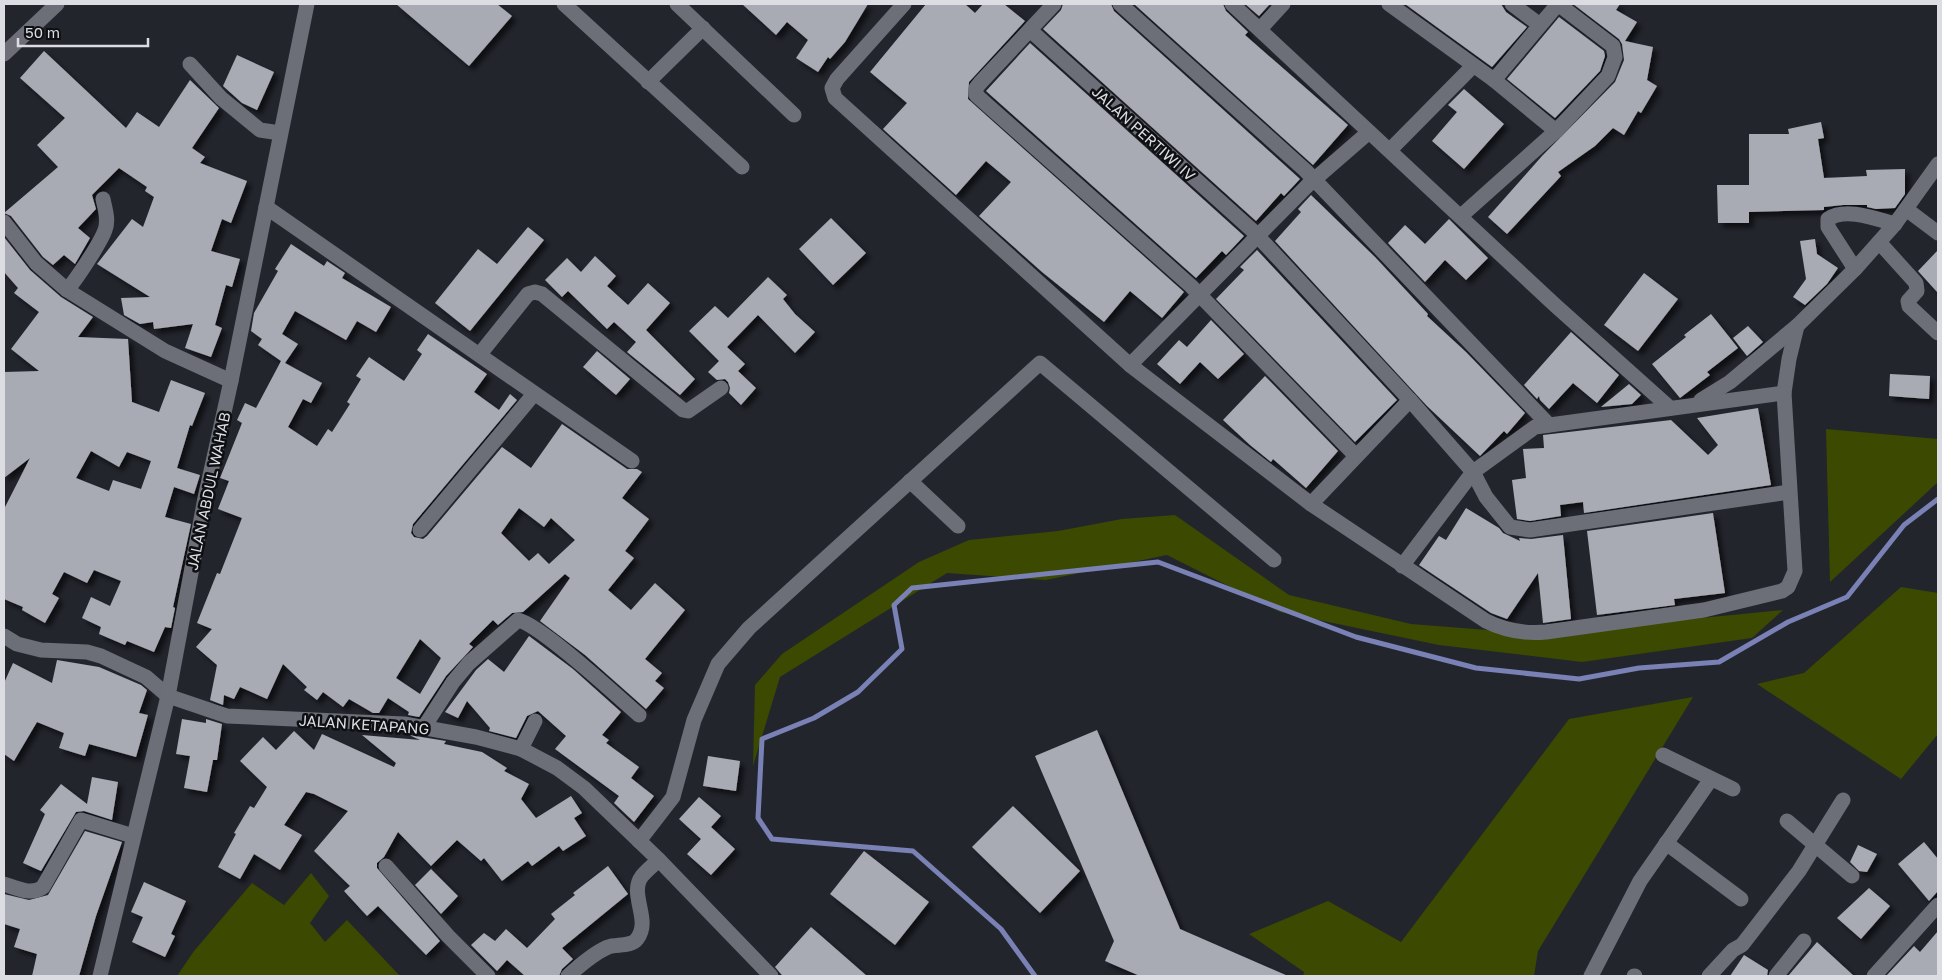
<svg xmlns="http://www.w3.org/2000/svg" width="1942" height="980" font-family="'Golos Text',sans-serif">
	<defs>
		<filter id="shadow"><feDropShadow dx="4.5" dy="4.5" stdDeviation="2.5" flood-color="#0009"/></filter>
	</defs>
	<rect width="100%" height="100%" fill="#23252d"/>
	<g fill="#3b4901">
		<path d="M1826,429L1938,439V482L1830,582Z"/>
		<path d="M1175,515L1289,595L1411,624L1538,634L1783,610L1752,638L1582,662L1439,645L1280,612L1167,555L1046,580L947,573L780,677L753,766L755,685L782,654L919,562L969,540L1058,531L1122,519Z"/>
		<path d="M1901,587L1938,593V734L1901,779L1757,684L1804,673Z"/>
		<path d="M1693,697L1538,951L1534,976H1303L1304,972L1249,934L1328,901L1401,942L1569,719Z"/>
		<path d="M311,873L329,896L310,923L325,942L347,920L400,976H177L194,951L252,883L284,905Z"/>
	</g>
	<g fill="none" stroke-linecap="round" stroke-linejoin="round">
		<path stroke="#7981b5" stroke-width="5" d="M1035,976L1001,929L913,851L772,839L758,818L762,739L814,718L858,692L902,649L894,605L912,588L1158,562L1356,637L1476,668L1579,679L1639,668L1719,662L1788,622L1847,597L1904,525L1938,499"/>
	</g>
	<g fill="#a8aab4" fill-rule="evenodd" filter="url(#shadow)">
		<path d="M396,4H497L512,16L469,66Z"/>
		<path d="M742,4H868L845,42L830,59L828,57L818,72L796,58L808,40L787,22L776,35Z"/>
		<path d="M926,4H965L975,13L983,4H1004L1025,21L969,82L968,99L1184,292L1162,318L1130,291L1104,322L1042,272L979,216L1011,182L986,161L956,195L883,129L907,103L870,72Z"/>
		<path d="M1063,4H1111L1114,11L1300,179L1284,196L1281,193L1256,221L1043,29L1061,10Z"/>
		<path d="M1134,4H1223L1226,11L1248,32L1245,35L1348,125L1313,165Z"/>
		<path d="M1245,4H1270L1259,16Z"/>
		<path d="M1405,4H1501L1506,12L1527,27L1492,67Z"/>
		<path d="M1573,4H1620L1616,10L1637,22L1625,41L1653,47L1647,80L1657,86L1641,113L1638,111L1624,135L1613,128L1595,146L1558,172L1561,176L1507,234L1488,217L1542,156L1615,82L1624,60L1622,44L1619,39Z"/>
		<path d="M1559,17L1604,51L1605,56L1600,71L1555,118L1507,79Z"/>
		<path d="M1030,43L1244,236L1226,255L1222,251L1196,278L986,91Z"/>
		<path d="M44,51L126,128L137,112L159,127L190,80L219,108L192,148L205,157L200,163L247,181L231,223L222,219L211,251L240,259L232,287L226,285L215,325L222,328L211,357L185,348L193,324L154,329L153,322L140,324L124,315L121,298L150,297L97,264L132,219L143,227L154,197L145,191L147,187L119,168L92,195L96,209L78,228L90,238L75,264L64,255L53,265L43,257L11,216L4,213L58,167L37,145L65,118L20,78Z"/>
		<path d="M237,55L274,72L257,110L242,103L223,86Z"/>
		<path d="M1464,89L1504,124L1464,169L1432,141L1457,112L1448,105Z"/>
		<path d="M1821,122L1824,138L1818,139L1824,178L1867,176L1866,170L1905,169V194L1895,208L1876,209L1867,207V205H1843L1824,207V210L1749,212V223H1718L1717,185H1749V134H1789L1788,129Z"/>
		<path d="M1311,195L1375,257L1428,314L1427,316L1466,352L1525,413L1507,434L1504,431L1480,456L1427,406L1275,241L1301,212L1298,209Z"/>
		<path d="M831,218L866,253L833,285L799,249Z"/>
		<path d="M1449,219L1488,258L1466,280L1445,260L1425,282L1388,243L1405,225L1425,244Z"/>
		<path d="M528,227L544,240L470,331L435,303L478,249L497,264Z"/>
		<path d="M4,237L30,270L61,297L93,317L78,337L128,339L132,402L159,412L171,380L205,393L192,426L190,425L177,468L200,475L194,494L174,487L165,517L191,524L173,607L175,608L171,628L165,627L154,652L127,641L125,645L99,634L101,627L82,618L91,597L110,606L121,581L94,570L87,583L64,572L52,594L59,598L45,623L22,610L23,607L4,599V509L30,458L4,478V372L39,371L11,349L39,312L14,293L18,288L4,272ZM91,451L119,467L127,452L151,461L141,489L113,480L109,491L76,478Z"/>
		<path d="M1815,239L1817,254L1838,268L1827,284L1805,305L1793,297L1806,279L1800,241Z"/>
		<path d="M291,244L324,266L327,261L345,273L342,278L391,307L376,332L357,321L346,340L295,311L282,334L298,344L285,363L322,383L311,403L303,399L288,427L317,446L328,429L332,432L350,404L347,402L361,379L356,376L369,357L404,381L422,354L417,350L428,334L487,374L474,392L499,410L510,394L517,400L413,524L411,533L414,537L423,539L427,536L502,447L531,468L562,424L627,469H637L642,472L622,498L649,519L625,551L634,558L608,590L631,610L655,583L685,610L645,659L662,673L655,681L664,688L646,709L585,655L540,621L570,578L565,574L523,612L512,613L498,625L493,620L469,644L473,647L446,676L419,717L408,715L409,712L388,698L379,713H373L349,699L343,707L323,692L317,700L304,690L307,687L283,664L267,699L240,687L234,699L224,695L223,705L210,700L217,665L196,647L212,629L197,623L217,573L220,574L242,518L218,509L229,481L220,478L242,423L237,420L245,403L256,408L281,361L258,345L262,339L251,331L254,313L278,271L275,269ZM519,508L544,527L551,518L575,540L549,564L538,553L529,561L501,533ZM420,639L441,658L420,694L396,678Z"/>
		<path d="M1257,250L1397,400L1355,442L1216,299L1244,270L1240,267Z"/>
		<path d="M1938,250V293L1918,271Z"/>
		<path d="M595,256L616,276L607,286L628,305L648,283L670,303L646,330L695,379L680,395L627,352L636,342L614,322L607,329L568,291L562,297L545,280L567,258L581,272Z"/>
		<path d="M1644,273L1678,299L1638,351L1604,325Z"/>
		<path d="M768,277L787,295L783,299L795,314L815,332L795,353L758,315L727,347L745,364L738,371L756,388L741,405L729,393L730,388L728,382L725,379L717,380L708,372L719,361L689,331L715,306L728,318Z"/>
		<path d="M1711,314L1738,348L1707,372L1710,375L1680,398L1652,364L1686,337L1684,335Z"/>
		<path d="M1211,320L1244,354L1218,379L1200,362L1180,384L1157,364L1179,340L1187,347Z"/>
		<path d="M1748,326L1763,342L1747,356L1733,338Z"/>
		<path d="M1571,332L1619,375L1597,403L1573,383L1549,409L1540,400L1539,396L1537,399L1524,385Z"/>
		<path d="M597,351L630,379L616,395L583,367Z"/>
		<path d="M1890,374L1930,376L1929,399L1889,396Z"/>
		<path d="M1265,376L1338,451L1306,488L1273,459L1271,462L1250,445L1223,420Z"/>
		<path d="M1629,384L1641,395L1632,404L1601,407Z"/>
		<path d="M1758,408L1771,485L1584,513L1583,502L1560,505L1561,516L1530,521L1517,519L1512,480L1526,478L1523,449L1544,448L1543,435L1671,420L1708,455L1718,445L1697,418Z"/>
		<path d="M1466,508L1499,528L1503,533L1520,541L1519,538L1531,539L1563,535L1571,619L1543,623L1538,573L1507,619L1491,613L1419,565L1439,536L1446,540Z"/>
		<path d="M1713,513L1725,593L1674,599L1675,605L1597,615L1587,531Z"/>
		<path d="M529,636L573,669L621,712L602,735L609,740L606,743L639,767L631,778L654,796L634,822L614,803L619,796L555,749L566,736L538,711L527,716L516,738L489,731L490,728L467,701L458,718L445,712L476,670L488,659L504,672Z"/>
		<path d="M57,660L99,667L141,685L147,690L139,713L148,715L136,757L89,744L85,756L59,748L64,733L37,722L14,761L4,754V683L13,663L52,683Z"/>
		<path d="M182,719L206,723V719L222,724L217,760H213L207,792L184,788L190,756L176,754Z"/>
		<path d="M1097,730L1180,929L1288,976H1140L1105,961L1114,941L1035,756Z"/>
		<path d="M294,731L314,750L322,734L394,767L396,763L362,735L420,740L409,735L446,741L444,744L482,752L507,768L504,771L529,784L521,799L536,818L571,796L582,813L574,818L586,836L563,851L559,846L532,866L528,861L502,881L484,858L481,861L457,840L431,866L398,832L384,857L377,863V868L440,941L426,955L378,906L367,916L344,891L350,886L314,851L348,811L314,794L306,792L284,825L302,835L280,870L254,854L240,879L218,867L236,834L234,833L250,806L254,808L267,787L240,761L263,737L276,750Z"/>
		<path d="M708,756L740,761L736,791L703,786Z"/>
		<path d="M92,777L118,782L112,820L84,811L76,812L41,871L23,863L45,814L40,810L61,784L87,804Z"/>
		<path d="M699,797L721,816L711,827L735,849L711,875L687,854L701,839L679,819Z"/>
		<path d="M1013,806L1080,871L1040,913L972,847Z"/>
		<path d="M85,831L122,842L96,916L79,976H32L37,954L14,947L20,929L4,924V894L29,900L48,895Z"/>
		<path d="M1924,842L1938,859V891L1929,901L1898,864Z"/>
		<path d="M1858,845L1877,854L1867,872L1859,871L1850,862Z"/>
		<path d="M864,851L929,902L895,945L830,894Z"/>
		<path d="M608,866L628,894L562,948L573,959L562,969L559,976H525L507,960L497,971L471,945L484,933L495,941L506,929L527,948L555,919L551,914L575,895L573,893Z"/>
		<path d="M431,869L458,896L441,914L415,885Z"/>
		<path d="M144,882L186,901L171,934L175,936L165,957L132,942L143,917L131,912Z"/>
		<path d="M1869,888L1890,906L1861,939L1837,918Z"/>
		<path d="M811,927L867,976H783L780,973L775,967Z"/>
		<path d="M1938,931V976H1886L1914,946L1920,952Z"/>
		<path d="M1817,942L1854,976H1788Z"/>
		<path d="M1744,955L1768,970L1767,976H1730Z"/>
	</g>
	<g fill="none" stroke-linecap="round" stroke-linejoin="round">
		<g stroke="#6c6e78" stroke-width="15">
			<path d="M564,4L742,167"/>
			<path d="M677,4L794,115"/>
			<path d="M904,4L837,79L832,88L835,98L1130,365L1311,504L1486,621C1506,631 1524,634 1546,632L1704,610L1782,591L1788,587L1795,571L1784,393L1789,359L1797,326L1855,269L1895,224L1938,164"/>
			<path d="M1054,4L980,83L976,88V95L1191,286L1356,456"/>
			<path d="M1120,4L1305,170L1549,425"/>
			<path d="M1232,4L1556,306L1670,408"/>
			<path d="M1389,4L1494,80L1556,131"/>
			<path d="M1512,4L1540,25"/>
			<path d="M1260,29L1283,4"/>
			<path d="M1031,31L1253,231L1410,400L1473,472L1486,497L1510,527L1530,530L1789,492"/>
			<path d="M4,54L57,4"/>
			<path d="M190,64L221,98L260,130L280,133"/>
			<path d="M1494,80L1558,4"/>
			<path d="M648,82L703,28"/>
			<path d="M1390,150L1473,66"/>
			<path d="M266,207L632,461"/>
			<path d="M1906,209L1938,233"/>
			<path d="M1461,216L1556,131L1608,76L1615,57L1613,46L1558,4"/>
			<path d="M4,222L36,263L67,290L165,351L231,381"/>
			<path d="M1879,242L1916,283L1917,291L1908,301L1909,306L1938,333"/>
			<path d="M1855,269L1828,227V219C1846,207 1876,219 1895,224"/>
			<path d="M67,290C76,280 101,242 105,230C109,220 105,209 103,199"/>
			<path d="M480,354L528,294L535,292L542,294L683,410L688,411L721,388"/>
			<path d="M1130,365L1308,185L1369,132"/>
			<path d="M1701,400L1730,382L1797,326"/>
			<path d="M910,481L958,526"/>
			<path d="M1311,504L1410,400"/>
			<path d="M420,530L534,394"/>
			<path d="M1402,566L1473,472L1535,427L1784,393"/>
			<path d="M424,727L453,682L469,663L518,620C541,625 617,696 639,715"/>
			<path d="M521,749L535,721"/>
			<path d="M1663,755L1733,789"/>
			<path d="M1787,821L1852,876"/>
			<path d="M639,841L673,797L694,720L718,664L749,628L1040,363L1274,560"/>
			<path d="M1666,843L1741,899"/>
			<path d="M386,866L448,936L488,976"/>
			<path d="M4,884C16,888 32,896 43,887L81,820L133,836"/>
			<path d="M568,976C579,966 594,953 608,947C617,944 631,947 637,939C652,920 628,894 642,876C647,870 653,865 659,860"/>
			<path d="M1591,976L1640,881L1711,779"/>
			<path d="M1634,976H1635"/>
			<path d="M1709,976L1733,950L1742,945L1799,871L1843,800"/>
			<path d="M1776,976L1804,941"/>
			<path d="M1874,976L1938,905"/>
		</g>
		<g stroke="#6c6e78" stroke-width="15">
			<path d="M4,636L17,644L41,650L87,652L101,656L146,677L168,696L227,716L404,724L476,737L521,749L557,768L584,788L659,860L771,976"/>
			<path d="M100,976L168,696L205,498L231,381L307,4"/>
		</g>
	</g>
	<g text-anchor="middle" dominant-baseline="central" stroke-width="5" stroke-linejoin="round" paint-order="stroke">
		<g font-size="15" fill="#dbdde2" stroke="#0e0f12">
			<text transform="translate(1144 133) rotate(42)">JALAN PERTIWI IV</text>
			<text transform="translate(208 491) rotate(-78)">JALAN ABDUL WAHAB</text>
			<text transform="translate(364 724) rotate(4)">JALAN KETAPANG</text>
		</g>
	</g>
	<rect width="1942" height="980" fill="none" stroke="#dbdde2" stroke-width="10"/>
	<path d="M18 38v8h130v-8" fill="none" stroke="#dbdde2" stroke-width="2.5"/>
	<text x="25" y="38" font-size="15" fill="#dbdde2" stroke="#0e0f12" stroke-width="4" paint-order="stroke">50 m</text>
</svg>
